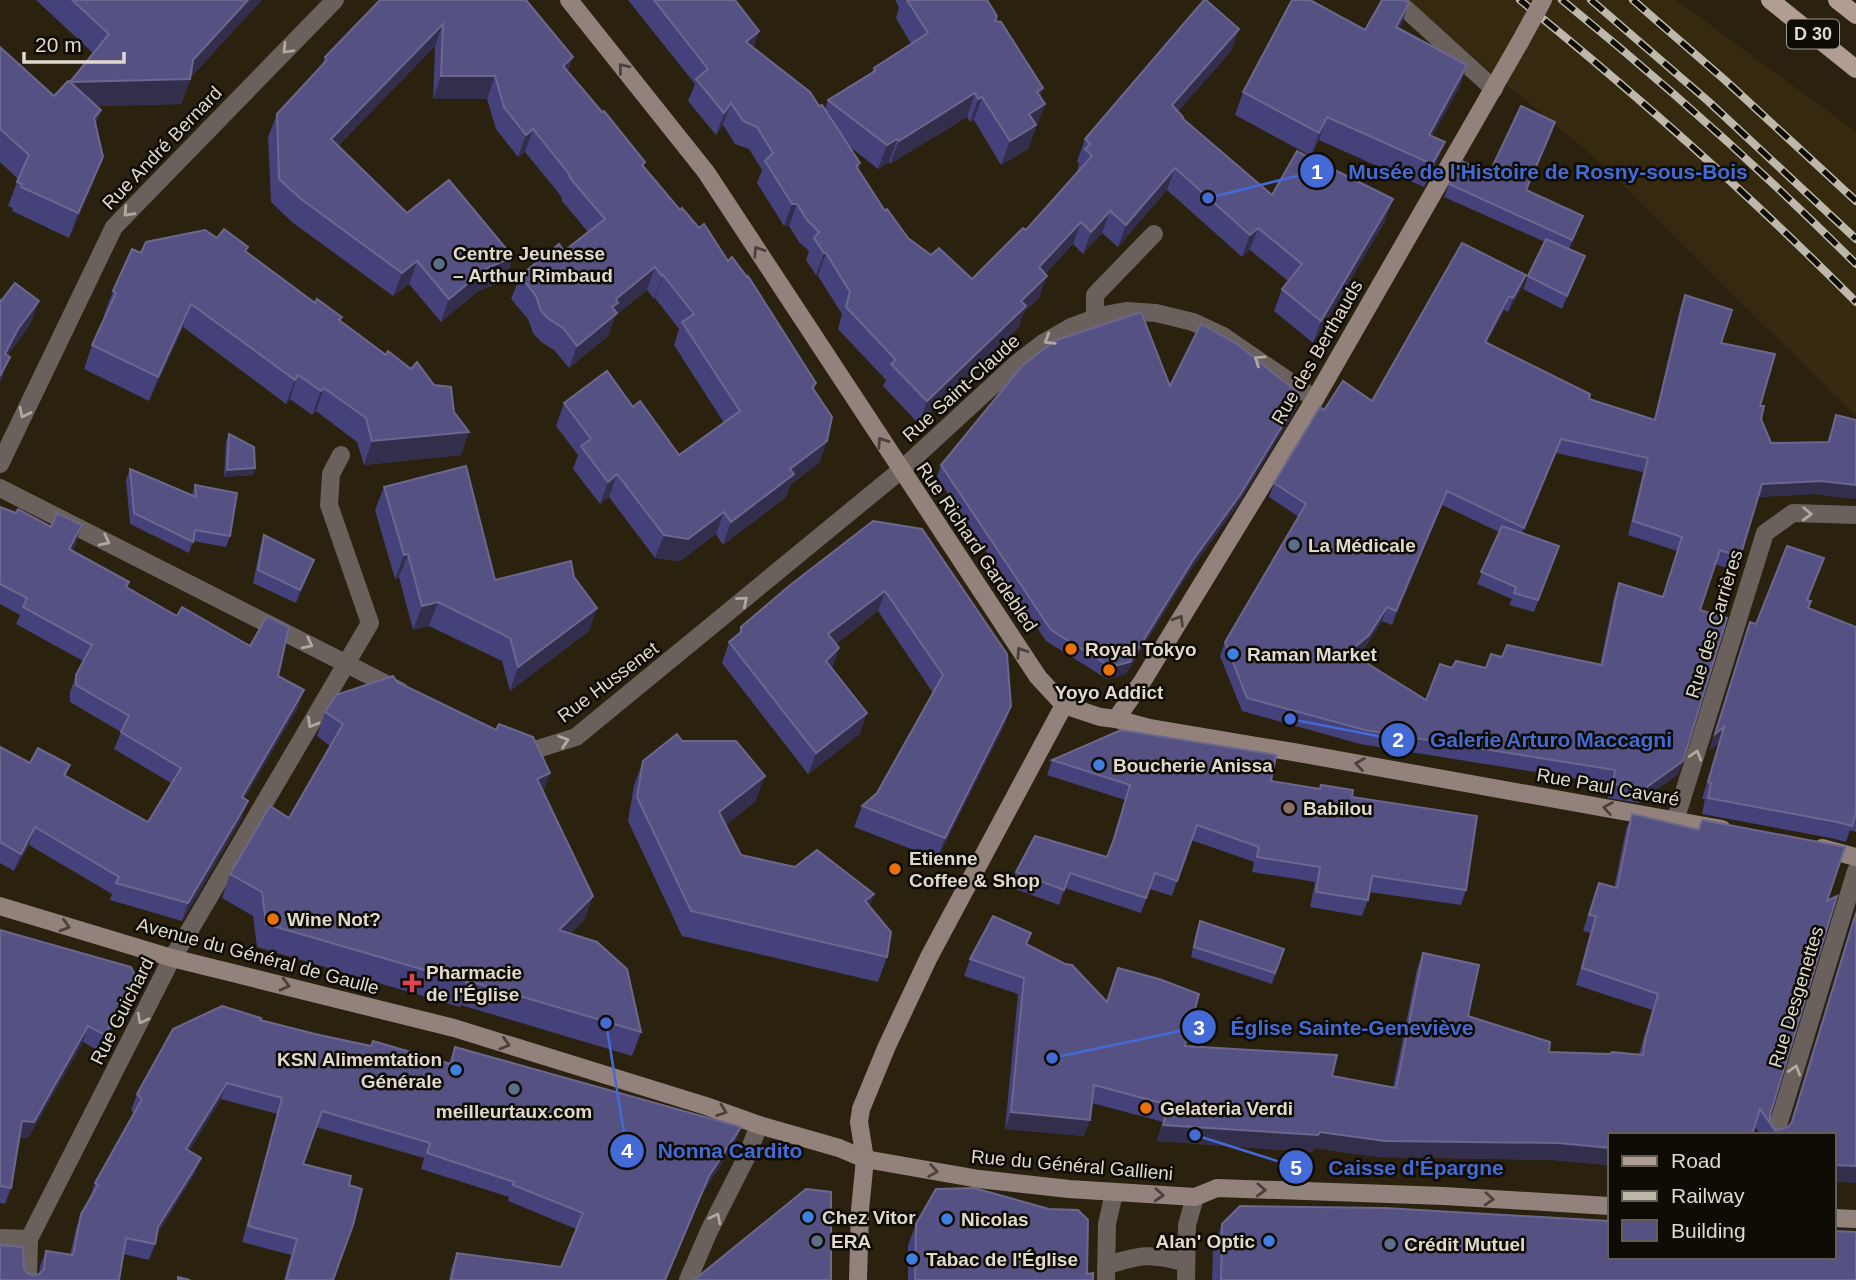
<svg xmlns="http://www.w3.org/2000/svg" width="1856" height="1280" font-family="Helvetica,sans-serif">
	<rect width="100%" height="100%" fill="#2a210f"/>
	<path fill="#352910" d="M1405,0H1676L1856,132V417L1601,163Z"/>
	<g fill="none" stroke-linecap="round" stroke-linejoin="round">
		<g stroke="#6a605c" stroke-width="18">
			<path d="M1095,319V295L1154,234"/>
			<path d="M341,455L331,474L329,505L370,623L346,664"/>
			<path d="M1106,1266C1140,1254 1152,1253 1186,1263"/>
			<path d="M1106,1280L1107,1224L1114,1193"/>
			<path d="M1186,1280L1187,1225L1195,1197"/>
		</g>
		<g stroke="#6a605c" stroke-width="18">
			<path d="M1396,0L1494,89"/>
			<path d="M0,464L114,227L335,0"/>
			<path d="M0,488L400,691"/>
			<path d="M517,746L531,751L576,737L901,470L1016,364L1043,343L1071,327L1104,315L1126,311L1156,313L1193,322L1223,336L1315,399"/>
			<path d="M1675,821L1765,533L1793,513L1856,515"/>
			<path d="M1775,1135L1856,871"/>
			<path d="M0,1238L29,1239"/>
			<path d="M28,1280L29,1239L172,958L188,933L346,664"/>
			<path d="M688,1280L709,1231L747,1156L759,1125"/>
		</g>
		<g stroke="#93827c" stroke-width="18">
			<path d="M569,0L706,172L1038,677L1064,705L1100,717L1116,719L1149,728L1293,752L1722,829"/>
			<path d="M1116,719L1142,682L1315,399L1520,42"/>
			<path d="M1822,848L1856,857"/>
			<path d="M0,906L172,958L454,1028L706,1106L759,1125L839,1148L865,1159L979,1179L1069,1189L1195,1197L1217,1188L1444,1196L1609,1206"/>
			<path d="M1833,1218L1856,1219"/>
			<path d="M858,1280L860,1210L865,1159L859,1122L861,1109L887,1046L929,957L1064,705"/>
		</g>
		<g stroke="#b29d94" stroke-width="18">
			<path d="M1770,0L1856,69"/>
			<path d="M1837,0L1856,15"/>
		</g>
		<g stroke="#beb7ab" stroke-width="8">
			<g id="rail">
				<path d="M1520,0C1637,95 1750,195 1856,302"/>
				<path d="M1562,0C1664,83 1763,171 1856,264"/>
				<path d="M1591,0L1708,101L1856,239"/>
				<path d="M1633,0L1726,81L1856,201"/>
			</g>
		</g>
		<use href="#rail" stroke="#0f0c05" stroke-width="5" stroke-dasharray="16" stroke-linecap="butt"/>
		<path stroke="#93827c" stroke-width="18" d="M1520,42L1543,0"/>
	</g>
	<g fill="#45417a" fill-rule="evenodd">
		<path d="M36,0H261L260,2L191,77L181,104L97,106L94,181L69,238L12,211L13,208L8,206L18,179L0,162V47L54,96L70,82L93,53Z"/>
		<path d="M380,0L568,72L602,112L645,162L644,166L680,210L699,228L728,261L816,383L814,390L827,441L819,463L790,485L786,497L723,545L716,534L680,561L655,558L609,497L600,504L573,469L578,455L556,426L564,403L633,407L679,455L724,423L674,345L679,329L655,298L654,299L647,290L616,315L608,336L569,368L554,350L541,342L533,333L528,319L511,299L520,276L564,251L588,232L562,201L561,196L525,152L518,157L496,129L487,99H433L435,46L338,146L407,213L513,257L505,280L477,292L441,322L409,284L393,296L292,222L271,202L268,137L277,114L322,65L325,57Z"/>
		<path d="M628,0H735L759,31L753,47L819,106L825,109L828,100L871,74L874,68L911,44L896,18L899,7L895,0H987L995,21L1043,88L1040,97L1045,104L1028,149L1001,165L974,120L970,122L967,117L890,164L889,162L878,169L849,146L860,163L858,169L885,211L908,238L931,255L972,279L1026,230L1078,172L1077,171L1079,164L1077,161L1085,139L1239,29L1231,51L1178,111L1182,119L1272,195L1385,221L1313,343L1274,311L1282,289L1288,281L1250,250L1242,257L1167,190L1118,247L1102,233L1083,254L1073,244L1045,274L1039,298L1024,312L1018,328L919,424L883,386L886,380L838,329L842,314L818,276L816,275L806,260L809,251L799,242L789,226H784L757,183L762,170L749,149L735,144L723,125L716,135L688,101L695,84Z"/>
		<path d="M1401,26L1399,29L1467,65L1459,88L1432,136L1436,165L1424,187L1319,140L1311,156L1235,115L1243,92L1365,30Z"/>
		<path d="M1551,135L1526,190L1578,229L1569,249L1580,269L1562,309L1523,289L1528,276L1545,242L1444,197L1449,184L1489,174Z"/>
		<path d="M217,238L246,252L315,303L342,317L340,322L461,455L364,465L357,442L316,411L312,415L290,399L286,404L183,327L149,401L84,369L92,345L105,316L104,315L113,291L141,253Z"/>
		<path d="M1462,243L1521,289L1508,312L1504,310L1486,343L1589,399L1654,419L1680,309L1685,295L1721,343L1760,406L1761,419L1771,443L1827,442L1836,415L1856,420V499L1816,494L1758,497L1735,571L1715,564L1700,610L1683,761L1678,774L1639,803L1608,798L1610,784L1360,744L1242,711L1220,656L1225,642L1299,517L1269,497L1274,483L1324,410L1372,401ZM1556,453L1643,472L1628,535L1677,551L1662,597L1619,583L1614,597L1600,665L1502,657L1486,668H1452L1426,700L1355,656L1364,649L1382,621L1392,625L1442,505L1499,532L1477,584L1512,599L1509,605L1534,612L1559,546L1522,533Z"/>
		<path d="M1170,386L1297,407L1236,507L1189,572L1126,674L1107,679L1046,641L937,477L941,465Z"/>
		<path d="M229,434L255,468L253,475L224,477L226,441Z"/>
		<path d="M130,469L192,495L195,485L230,536L226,547L193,541L189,553L130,524L126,480Z"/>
		<path d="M384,487L495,580L574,577L589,631L510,691L502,661L429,626L413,630L399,577L395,579L375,510Z"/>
		<path d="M0,507L76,543L72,551L127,588L278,676L298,707L244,799L242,818L182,921L110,900L112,894L29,845L14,871L0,863V747L30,763L70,765L66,776L148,822L171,783L114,749L121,732L70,702V692L76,675L83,661L16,624L20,615L0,604Z"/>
		<path d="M873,521L1011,706L1004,726L937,859L854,827L862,806L877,793L933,693L878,611L836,644L839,648L832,668L860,734L808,774L722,663L729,642L739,633L741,627Z"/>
		<path d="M264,535L309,573L296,603L253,583L260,548Z"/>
		<path d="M1808,600L1809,608L1856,627V832L1850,830L1846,842L1831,838L1702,814L1705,799H1702L1719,743L1709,751L1750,622L1756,624Z"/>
		<path d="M397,682L550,773L543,792L593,896L584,920L570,934L641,1032L632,1056L461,1005L460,1007L257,947L253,916L222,898L230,874L289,818L330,746L317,736L325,712Z"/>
		<path d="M682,741L756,801L726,825L741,855L887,957L878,982L682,936L628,821L634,785L643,761Z"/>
		<path d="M1052,760L1271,781L1320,789L1321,785L1352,797L1466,890L1461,905L1369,892L1368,900L1362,916L1310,907L1315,882L1252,872L1254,862L1191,840L1172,896L1150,889L1141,913L1065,888L1059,905L1010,887L1016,872L1107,857L1125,800L1047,775Z"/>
		<path d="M1632,814L1698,830L1702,820L1827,901L1770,1115V1122L1773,1127L1778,1130L1788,1127L1790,1124L1856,910V1183L1833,1135H1761L1755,1127L1609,1135V1165L1552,1160L1379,1157L1314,1148L1312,1152L1157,1141L1163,1122L1092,1103L1084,1136L1005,1129L1018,994L964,976L970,959L1027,944L1107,1001L1118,968L1185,1046L1393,1087L1417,969L1423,953L1468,1016L1549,1052L1639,1054L1652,1010L1576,985L1590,933L1583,931L1593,899L1599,883L1614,888L1626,830Z"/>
		<path d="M1200,921L1284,949L1272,984L1191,957L1196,932Z"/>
		<path d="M0,930L131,996L99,1051L83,1042L28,1138L19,1137L11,1188L5,1204L0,1203Z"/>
		<path d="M260,1020L315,1034L449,1063L455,1047L741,1127L735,1143L703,1192L666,1280H449L451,1269L457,1253L561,1267L576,1229L508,1201L509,1197L421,1169L424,1158L316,1127L303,1164L349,1185L333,1280H284L291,1255L242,1242L277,1114L221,1099L189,1151L195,1173L156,1236L155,1244L149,1260L123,1254L119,1280H0L24,1269L27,1273L33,1275L39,1274L40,1266L46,1251L70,1255L76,1229L81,1214L90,1199H89L95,1183L134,1113L131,1110L137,1094Z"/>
		<path d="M916,1224L1087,1274L1093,1280H908V1245Z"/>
		<path d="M1222,1224L1609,1257L1856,1280H1212L1213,1248Z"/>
	</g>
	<g fill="#332e4c">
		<path d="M248,0H261L260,2L189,79H190L181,104L61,107L70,82L193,60Z"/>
		<path d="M1409,3L1401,26L1388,50L1396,27Z"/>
		<path d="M443,24L435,46L323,162L331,139Z"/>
		<path d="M1239,29L1231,51L1164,128L1172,105Z"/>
		<path d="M759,31L751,53L746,42Z"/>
		<path d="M573,57L565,80L563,66Z"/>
		<path d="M1467,65L1459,88L1420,158L1429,135Z"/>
		<path d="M441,76H495L487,99H433Z"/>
		<path d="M1043,88L1035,110L1045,104L1028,149L1001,165L1010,141L1037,92Z"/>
		<path d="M975,93L967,117L890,164L899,141Z"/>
		<path d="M982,97L974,120L970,122L978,99Z"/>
		<path d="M731,103L723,125L716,135L724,113Z"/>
		<path d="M101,110L93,134L94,118Z"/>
		<path d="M1327,117L1319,140L1311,156L1319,133Z"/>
		<path d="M1555,122L1551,135L1521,203L1526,190Z"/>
		<path d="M533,129L525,152L518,157L526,135Z"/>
		<path d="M897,139L889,162L878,169L887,145Z"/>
		<path d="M1445,142L1436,165L1424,187L1432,164Z"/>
		<path d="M103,157L94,181L69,238L78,213Z"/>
		<path d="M1175,168L1167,190L1118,247L1126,225Z"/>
		<path d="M1393,199L1385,221L1313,343L1321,321Z"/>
		<path d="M792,204H797L789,226H784Z"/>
		<path d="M1110,211L1102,233L1083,254L1091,232Z"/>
		<path d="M1081,222L1073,244L1031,289L1039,267Z"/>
		<path d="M1258,228L1250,250L1242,257L1250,235Z"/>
		<path d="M824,253H826L818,276L816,275Z"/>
		<path d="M1585,256L1580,269L1562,309L1567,296Z"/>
		<path d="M513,257L505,280L477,292L441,322L449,299L485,269Z"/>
		<path d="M417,261L409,284L393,296L402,273Z"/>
		<path d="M655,267L647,290L616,315L608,336L569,368L577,346L616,299Z"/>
		<path d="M663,275L655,298L654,299L662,276Z"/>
		<path d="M1526,275L1521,289L1508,312L1513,298Z"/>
		<path d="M1047,276L1039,298L1024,312L1018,328L919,424L927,401L1021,301Z"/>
		<path d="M1509,296L1504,310L1480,356L1485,342Z"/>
		<path d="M39,301L30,325L9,354L0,371L5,354L18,329Z"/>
		<path d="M191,304L183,327L149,401L158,377Z"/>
		<path d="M10,357L1,381L0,384V376Z"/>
		<path d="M298,375L290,399L286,404L295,380Z"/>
		<path d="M324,388L316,411L312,415L321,391Z"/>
		<path d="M1301,395L1297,407L1236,507L1189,572L1126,674L1107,679L1111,667L1193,560Z"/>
		<path d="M469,432L461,455L364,465L372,441Z"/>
		<path d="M1561,439L1556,453L1519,541L1524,528Z"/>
		<path d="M827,441L819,463L790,485L786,497L723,545L731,522L790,469Z"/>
		<path d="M255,468L253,475L224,477L227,470Z"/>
		<path d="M617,474L609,497L600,504L608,482Z"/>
		<path d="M1821,481L1856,485V499L1816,494L1757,497L1762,484Z"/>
		<path d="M1447,491L1442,505L1392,625L1396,611Z"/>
		<path d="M724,512L716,534L680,561L655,558L664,535Z"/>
		<path d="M82,525L76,543L63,566L69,549Z"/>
		<path d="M408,554L399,577L395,579L404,555Z"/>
		<path d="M314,560L309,573L296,603L300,590Z"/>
		<path d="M885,591L878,611L821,655L828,634Z"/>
		<path d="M438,602L429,626L413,630L422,606Z"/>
		<path d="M1387,607L1382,621L1364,649L1344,666L1349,652Z"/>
		<path d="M597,608L589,631L510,691L518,667Z"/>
		<path d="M839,648L832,669L826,661Z"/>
		<path d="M304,690L298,707L235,814L242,797Z"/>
		<path d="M1011,706L1004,726L937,859L945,838Z"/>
		<path d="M867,713L860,734L808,774L816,753Z"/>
		<path d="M1724,727L1719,743L1709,751L1715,734Z"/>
		<path d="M1683,761L1678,774L1639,803L1644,789Z"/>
		<path d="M550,773L541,797L537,779Z"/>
		<path d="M765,776L756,801L711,837L719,812Z"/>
		<path d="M248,801L242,818L182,921L188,903Z"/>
		<path d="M35,827L29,845L14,871L21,854Z"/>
		<path d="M874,894L866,918L865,901Z"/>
		<path d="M593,896L584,920L550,954L559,930Z"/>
		<path d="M137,980L131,996L99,1051L105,1035Z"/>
		<path d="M88,1026L83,1042L28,1138L16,1137L22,1121Z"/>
		<path d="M227,1083L221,1099L180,1165L186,1149Z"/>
		<path d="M1011,1112L1090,1120L1084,1136L1005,1129Z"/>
		<path d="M1163,1125L1558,1143L1609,1148V1165L1552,1160L1379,1157L1314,1148L1312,1152L1157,1141Z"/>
		<path d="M741,1127L735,1143L703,1192L665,1280L709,1176Z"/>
		<path d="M201,1158L195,1173L152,1242L158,1227Z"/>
		<path d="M1833,1165L1856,1166V1183L1833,1182Z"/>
	</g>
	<g fill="#555283" stroke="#6b678f" stroke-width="2" fill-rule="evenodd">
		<path d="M72,0H248L193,60L190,79L70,82L101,110L94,118L103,157L78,213L21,187L22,184L17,182L29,155L0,129V47L54,96L68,81L70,82L109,34Z"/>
		<path d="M380,0H526L573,57L563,66L602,112L604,111L645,162L642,165L680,210L682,208L699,228L704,224L728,261L732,257L747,277L748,276L816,383L812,387L832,417L827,441L790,469L794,474L731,522L724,512L688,539L664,535L617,474L608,482L581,446L591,439L564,403L607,371L633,407L640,401L679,455L740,411L682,322L694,314L663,275L662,276L655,267L616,299L618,303L612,307L617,313L577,346L563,328L549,319L541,311L536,296L520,276L559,244L564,251L605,219L570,178L569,174L533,129L526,135L504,107L495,76H441L443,24L331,139L407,213L449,180L513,257L485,269L449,299L417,261L402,273L301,199L279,179L277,114L327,60L325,57Z"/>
		<path d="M654,0H735L759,31L746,42L810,92L819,106L822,105L860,163L856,166L885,211L887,209L908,238L931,255L939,248L972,279L1023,228L1026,230L1092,156L1085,149L1090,144L1085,139L1204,0H1206L1239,29L1172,105L1183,117L1182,118L1272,195L1297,151L1393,199L1321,321L1282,289L1302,264L1258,228L1250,235L1175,168L1126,225L1110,211L1091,232L1081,222L1039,267L1047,276L1021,301L1026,306L927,401L891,364L896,360L846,307L850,292L826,253H824L814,238L819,232L807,220L797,204H792L765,161L773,153L757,127L743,121L731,103L724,113L696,79L708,69Z"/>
		<path d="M907,0H987L997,16L995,21L1001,22L1043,88L1037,92L1045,104L1029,114L1036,125L1010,141L982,97L978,99L975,93L899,141L897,139L887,145L828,100L875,71L874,68L928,33Z"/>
		<path d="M1292,0H1310L1365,30L1382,0H1404L1409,3L1396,27L1467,65L1429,135L1445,142L1432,164L1327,117L1319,133L1243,92Z"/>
		<path d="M1521,106L1555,122L1526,190L1583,216L1572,240L1449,184L1462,161L1489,174Z"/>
		<path d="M224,229L248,247L245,251L315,303L317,299L342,317L339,320L386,355L388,351L411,369L417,362L434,385L451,387L454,412L469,432L372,441L366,418L324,388L321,391L298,375L295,380L191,304L158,377L92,345L116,293L113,291L132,249L141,253L146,242L205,230L217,238Z"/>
		<path d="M1546,239L1585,256L1567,296L1528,276Z"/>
		<path d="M1462,243L1526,275L1513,298L1509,296L1485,342L1590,394L1589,399L1655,420L1685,295L1732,310L1721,343L1775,354L1760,406H1764L1761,419L1771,443L1829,442L1836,415L1856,420V485L1821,481L1762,484L1740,557L1720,550L1700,610L1727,618L1683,761L1644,789L1613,784L1615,770L1365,730L1247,698L1225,642L1306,504L1274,483L1320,407L1324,410L1343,381L1372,401ZM1561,439L1648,458L1633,521L1682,537L1663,597L1619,583L1602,665L1507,645L1502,657L1491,654L1486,668L1456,661L1452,668L1440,664L1426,700L1349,652L1369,635L1387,607L1396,611L1447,491L1524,528Z"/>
		<path d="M15,283L39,301L18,329L5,354L10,357L0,376V300L1,301Z"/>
		<path d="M1141,312L1170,386L1201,324L1237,344L1301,395L1240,495L1193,560L1130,662L1111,667L1051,630L941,465L1022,366L1054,341Z"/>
		<path d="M229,434L254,447L255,468L227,470Z"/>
		<path d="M466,466L495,580L571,561L574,577L597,608L518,667L510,638L438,602L422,606L408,554L404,555L384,487Z"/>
		<path d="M130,469L196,497L195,485L237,493L230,536L195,530L193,542L134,513Z"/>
		<path d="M0,507L16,513L18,509L51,527L57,513L82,525L69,549L129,582L126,587L177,616L182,607L250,646L267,616L289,627L278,676L304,690L242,797L248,801L188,903L116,883L119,877L35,827L21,854L0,842V747L30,763L38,748L70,765L64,775L148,822L181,768L121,732L129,716L76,685V675L92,645L23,607L27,598L0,584Z"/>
		<path d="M873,521L922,529L1007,654L1011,706L945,838L862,806L877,793L943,675L885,591L828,634L839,648L826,661L867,713L816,753L729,642L741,632V627L789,586Z"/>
		<path d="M1502,526L1559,546L1538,600L1514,593L1516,587L1481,572Z"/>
		<path d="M264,535L314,560L300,590L258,570Z"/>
		<path d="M1787,546L1824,558L1807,600L1811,601L1808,608L1856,627V813L1852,826L1837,822L1708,798L1711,783L1708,782L1724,727L1715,734L1750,622L1756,624Z"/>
		<path d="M393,676L397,682L496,730L499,724L533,737L550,773L537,779L593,896L559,930L597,942L627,969L641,1032L469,981V983L266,924L262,892L230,874L270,806L289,818L343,724L325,712L336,695Z"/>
		<path d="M1121,730L1276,755L1271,781L1320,789L1321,785L1353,790L1352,797L1477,816L1466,890L1372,876L1368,900L1316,892L1320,867L1257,857L1259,847L1197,825L1177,881L1155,873L1146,898L1070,873L1064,890L1016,872L1035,836L1107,857L1114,839L1130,785L1052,760Z"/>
		<path d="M677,734L682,741H736L765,776L719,812L741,855L795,867L817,850L874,894L865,901L891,932L887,957L691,911L637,797L643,761Z"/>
		<path d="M1632,814L1699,830L1702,820L1845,847L1827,901L1837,896L1770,1115V1122L1773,1127L1778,1130L1788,1127L1792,1122L1856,913V1166L1833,1165V1135H1778L1760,1109L1752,1135H1609V1148L1558,1143L1385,1141L1320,1132L1318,1135L1163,1125L1169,1105L1094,1085L1090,1120L1011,1112L1024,978L970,959L993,916L1031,933L1026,944L1065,964L1072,965L1107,1002L1118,968L1159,979L1199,994L1185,1046L1337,1055L1332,1076L1396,1088L1423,953L1479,965L1468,1016L1550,1042L1549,1052L1610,1054L1612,1052L1643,1055L1645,1040L1658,994L1582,968L1596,916L1589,915L1599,883L1617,888Z"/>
		<path d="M1200,921L1284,949L1275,973L1194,947Z"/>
		<path d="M0,930L131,967L137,980L105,1035L88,1026L34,1122L22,1121L11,1188L0,1186Z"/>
		<path d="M222,1006L261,1018L260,1020L315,1034L371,1046L373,1041L451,1064L455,1047L741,1127L709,1176L665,1280H451L457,1253L561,1267L583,1213L513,1185L514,1182L427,1153L430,1143L322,1111L303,1164L351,1176L349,1185L362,1189L353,1225L333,1280H286L297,1239L248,1226L282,1098L227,1083L186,1149L201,1158L158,1227L155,1244L126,1238L119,1280H0V1245L23,1247L24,1269L27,1273L33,1275L39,1274L44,1269L46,1251L73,1255L81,1214L98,1185L95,1183L142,1099L137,1094L173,1029Z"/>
		<path d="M974,1188L1049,1209L1078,1210L1088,1220L1087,1274L1093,1273V1280H915L916,1224L936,1189Z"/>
		<path d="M806,1189L831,1192V1280H694Z"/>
		<path d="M1240,1206L1385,1208L1609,1221V1257H1833V1231L1856,1232V1280H1221L1222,1224Z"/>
		<path d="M178,1277L190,1280H178Z"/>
	</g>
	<defs><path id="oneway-chevron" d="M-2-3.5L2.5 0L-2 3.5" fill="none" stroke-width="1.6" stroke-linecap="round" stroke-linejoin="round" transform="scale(1.75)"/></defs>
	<g stroke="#b0a9a0">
		<use href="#oneway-chevron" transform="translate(287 49) rotate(134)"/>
		<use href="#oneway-chevron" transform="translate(128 212) rotate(133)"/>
		<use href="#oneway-chevron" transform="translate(1049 340) rotate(148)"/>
		<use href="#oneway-chevron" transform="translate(1259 360) rotate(-146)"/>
		<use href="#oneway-chevron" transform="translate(24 413) rotate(116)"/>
		<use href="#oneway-chevron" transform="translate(1807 514) rotate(2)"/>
		<use href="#oneway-chevron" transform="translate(105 541) rotate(27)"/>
		<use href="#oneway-chevron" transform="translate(743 601) rotate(-40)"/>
		<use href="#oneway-chevron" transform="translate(308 644) rotate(27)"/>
		<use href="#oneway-chevron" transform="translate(312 723) rotate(120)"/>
		<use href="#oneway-chevron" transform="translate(564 741) rotate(-18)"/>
		<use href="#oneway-chevron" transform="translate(1696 755) rotate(-73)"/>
		<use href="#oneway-chevron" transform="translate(142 1019) rotate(117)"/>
		<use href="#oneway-chevron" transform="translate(1795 1070) rotate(-73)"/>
		<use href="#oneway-chevron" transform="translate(716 1218) rotate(-63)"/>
	</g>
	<g stroke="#4a413b">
		<use href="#oneway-chevron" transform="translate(623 68) rotate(-129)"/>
		<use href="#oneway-chevron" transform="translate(758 251) rotate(-123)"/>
		<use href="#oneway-chevron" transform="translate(882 442) rotate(-123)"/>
		<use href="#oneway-chevron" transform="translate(1179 620) rotate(-59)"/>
		<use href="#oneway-chevron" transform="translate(1021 652) rotate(-124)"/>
		<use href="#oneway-chevron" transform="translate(1360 764) rotate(-170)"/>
		<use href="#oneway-chevron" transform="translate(1608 808) rotate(-170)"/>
		<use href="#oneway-chevron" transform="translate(65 926) rotate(17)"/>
		<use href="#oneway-chevron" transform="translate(285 985) rotate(14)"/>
		<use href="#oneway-chevron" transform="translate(505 1044) rotate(17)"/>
		<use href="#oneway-chevron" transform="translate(722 1111) rotate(20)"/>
		<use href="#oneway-chevron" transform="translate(933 1171) rotate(10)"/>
		<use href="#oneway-chevron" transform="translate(1261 1190) rotate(2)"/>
		<use href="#oneway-chevron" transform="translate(1159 1195) rotate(3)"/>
		<use href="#oneway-chevron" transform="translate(1489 1199) rotate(3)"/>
	</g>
	<g fill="#5c6f8a" stroke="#0f0c05" stroke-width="2.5">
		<circle cx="439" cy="264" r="7"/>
		<circle cx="1294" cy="545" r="7"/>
		<circle cx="514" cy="1089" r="7"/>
		<circle cx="817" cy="1241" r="7"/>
		<circle cx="1390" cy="1244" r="7"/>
	</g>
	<g fill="#e8710a" stroke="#0f0c05" stroke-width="2.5">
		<circle cx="1071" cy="649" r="7"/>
		<circle cx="1109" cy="670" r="7"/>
		<circle cx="895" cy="869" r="7"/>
		<circle cx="273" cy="919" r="7"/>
		<circle cx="1146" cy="1108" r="7"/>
	</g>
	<g fill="#3f7fe0" stroke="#0f0c05" stroke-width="2.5">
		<circle cx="1233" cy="654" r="7"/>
		<circle cx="1099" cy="765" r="7"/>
		<circle cx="456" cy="1070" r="7"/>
		<circle cx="808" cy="1217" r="7"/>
		<circle cx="947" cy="1219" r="7"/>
		<circle cx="1269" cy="1241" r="7"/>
		<circle cx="912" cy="1259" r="7"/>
	</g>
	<circle fill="#8d6e63" stroke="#0f0c05" stroke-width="2.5" cx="1289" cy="808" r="7"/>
	<path fill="#e0444e" stroke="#0f0c05" stroke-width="2.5" d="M408.5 972.5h7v7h7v7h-7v7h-7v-7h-7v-7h7z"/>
	<g text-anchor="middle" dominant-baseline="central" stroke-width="5" stroke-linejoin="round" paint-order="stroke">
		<rect fill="#0f0c05" stroke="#a19c92" stroke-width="2" x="1787" y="19.5" width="52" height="29" rx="5"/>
		<g font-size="18" font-weight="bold" fill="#dfd9ce">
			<text x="1813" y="34">D 30</text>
		</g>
		<g font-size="19" fill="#dfd9ce" stroke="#0f0c05">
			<text transform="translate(162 148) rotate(-46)">Rue André Bernard</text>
			<text transform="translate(1317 352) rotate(-60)">Rue des Berthauds</text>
			<text transform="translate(961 388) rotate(-42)">Rue Saint-Claude</text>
			<text transform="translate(977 547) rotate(56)">Rue Richard Gardebled</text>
			<text transform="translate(1714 624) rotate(-73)">Rue des Carrières</text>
			<text transform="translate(608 682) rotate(-37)">Rue Hussenet</text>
			<text transform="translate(1608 787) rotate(10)">Rue Paul Cavaré</text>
			<text transform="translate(258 956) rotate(15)">Avenue du Général de Gaulle</text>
			<text transform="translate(1796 997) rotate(-73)">Rue Desgenettes</text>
			<text transform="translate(122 1011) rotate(-63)">Rue Guichard</text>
			<text transform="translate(1072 1165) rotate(5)">Rue du Général Gallieni</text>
		</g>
		<g font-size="19" font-weight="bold" fill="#dfd9ce" stroke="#0f0c05" text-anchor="start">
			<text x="453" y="253">Centre Jeunesse<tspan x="453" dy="22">– Arthur Rimbaud</tspan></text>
			<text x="1308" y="545">La Médicale</text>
			<text x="1085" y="649">Royal Tokyo</text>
			<text x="1247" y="654">Raman Market</text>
			<text x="1109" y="692" text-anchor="middle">Yoyo Addict</text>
			<text x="1113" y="765">Boucherie Anissa</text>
			<text x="1303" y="808">Babilou</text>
			<text x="909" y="858">Etienne<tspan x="909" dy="22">Coffee &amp; Shop</tspan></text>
			<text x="287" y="919">Wine Not?</text>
			<text x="426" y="972">Pharmacie<tspan x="426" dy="22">de l'Église</tspan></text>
			<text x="442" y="1059" text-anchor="end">KSN Alimemtation<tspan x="442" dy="22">Générale</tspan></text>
			<text x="1160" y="1108">Gelateria Verdi</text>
			<text x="514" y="1111" text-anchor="middle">meilleurtaux.com</text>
			<text x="822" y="1217">Chez Vitor</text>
			<text x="961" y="1219">Nicolas</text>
			<text x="831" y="1241">ERA</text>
			<text x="1255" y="1241" text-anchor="end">Alan' Optic</text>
			<text x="1404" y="1244">Crédit Mutuel</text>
			<text x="926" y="1259">Tabac de l'Église</text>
		</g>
	</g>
	<path fill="none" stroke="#446ad6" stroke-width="2.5" d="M1208 198L1317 171M1290 719L1398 740M1052 1058L1199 1027M606 1023L627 1151M1195 1135L1296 1167"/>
	<g fill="#446ad6" stroke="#0f0c05" stroke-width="2.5">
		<circle cx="1208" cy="198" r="7"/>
		<circle cx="1290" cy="719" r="7"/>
		<circle cx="1052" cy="1058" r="7"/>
		<circle cx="606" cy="1023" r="7"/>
		<circle cx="1195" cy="1135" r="7"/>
		<circle cx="1317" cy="171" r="18"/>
		<circle cx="1398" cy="740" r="18"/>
		<circle cx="1199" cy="1027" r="18"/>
		<circle cx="627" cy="1151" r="18"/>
		<circle cx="1296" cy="1167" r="18"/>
	</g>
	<g font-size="21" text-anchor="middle" font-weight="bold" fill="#fff">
		<text x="1317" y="179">1</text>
		<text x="1398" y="747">2</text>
		<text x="1199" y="1035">3</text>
		<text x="627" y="1158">4</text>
		<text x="1296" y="1175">5</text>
	</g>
	<g font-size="21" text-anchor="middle" font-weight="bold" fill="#446ad6" stroke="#0f0c05" stroke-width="5" stroke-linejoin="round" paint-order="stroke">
		<text x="1548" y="179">Musée de l'Histoire de Rosny-sous-Bois</text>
		<text x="1551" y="747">Galerie Arturo Maccagni</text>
		<text x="1352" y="1035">Église Sainte-Geneviève</text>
		<text x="730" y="1158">Nonna Cardito</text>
		<text x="1416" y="1175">Caisse d'Épargne</text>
	</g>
	<rect x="1608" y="1133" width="228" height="126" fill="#0f0c05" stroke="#625e55" stroke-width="2"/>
	<rect x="1622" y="1156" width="35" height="10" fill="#b29d94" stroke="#625e55" stroke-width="2"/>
	<text x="1671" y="1168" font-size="21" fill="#dfd9ce">Road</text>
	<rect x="1622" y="1191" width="35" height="10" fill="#beb7ab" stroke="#625e55" stroke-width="2"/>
	<text x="1671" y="1203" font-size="21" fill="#dfd9ce">Railway</text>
	<rect x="1622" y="1220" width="35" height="21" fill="#555283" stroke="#625e55" stroke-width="2"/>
	<text x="1671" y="1238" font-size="21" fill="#dfd9ce">Building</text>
	<path d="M24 52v10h100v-10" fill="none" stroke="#dfd9ce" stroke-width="3.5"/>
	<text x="35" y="52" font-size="21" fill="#dfd9ce" stroke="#0f0c05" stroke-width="5" paint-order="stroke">20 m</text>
</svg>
